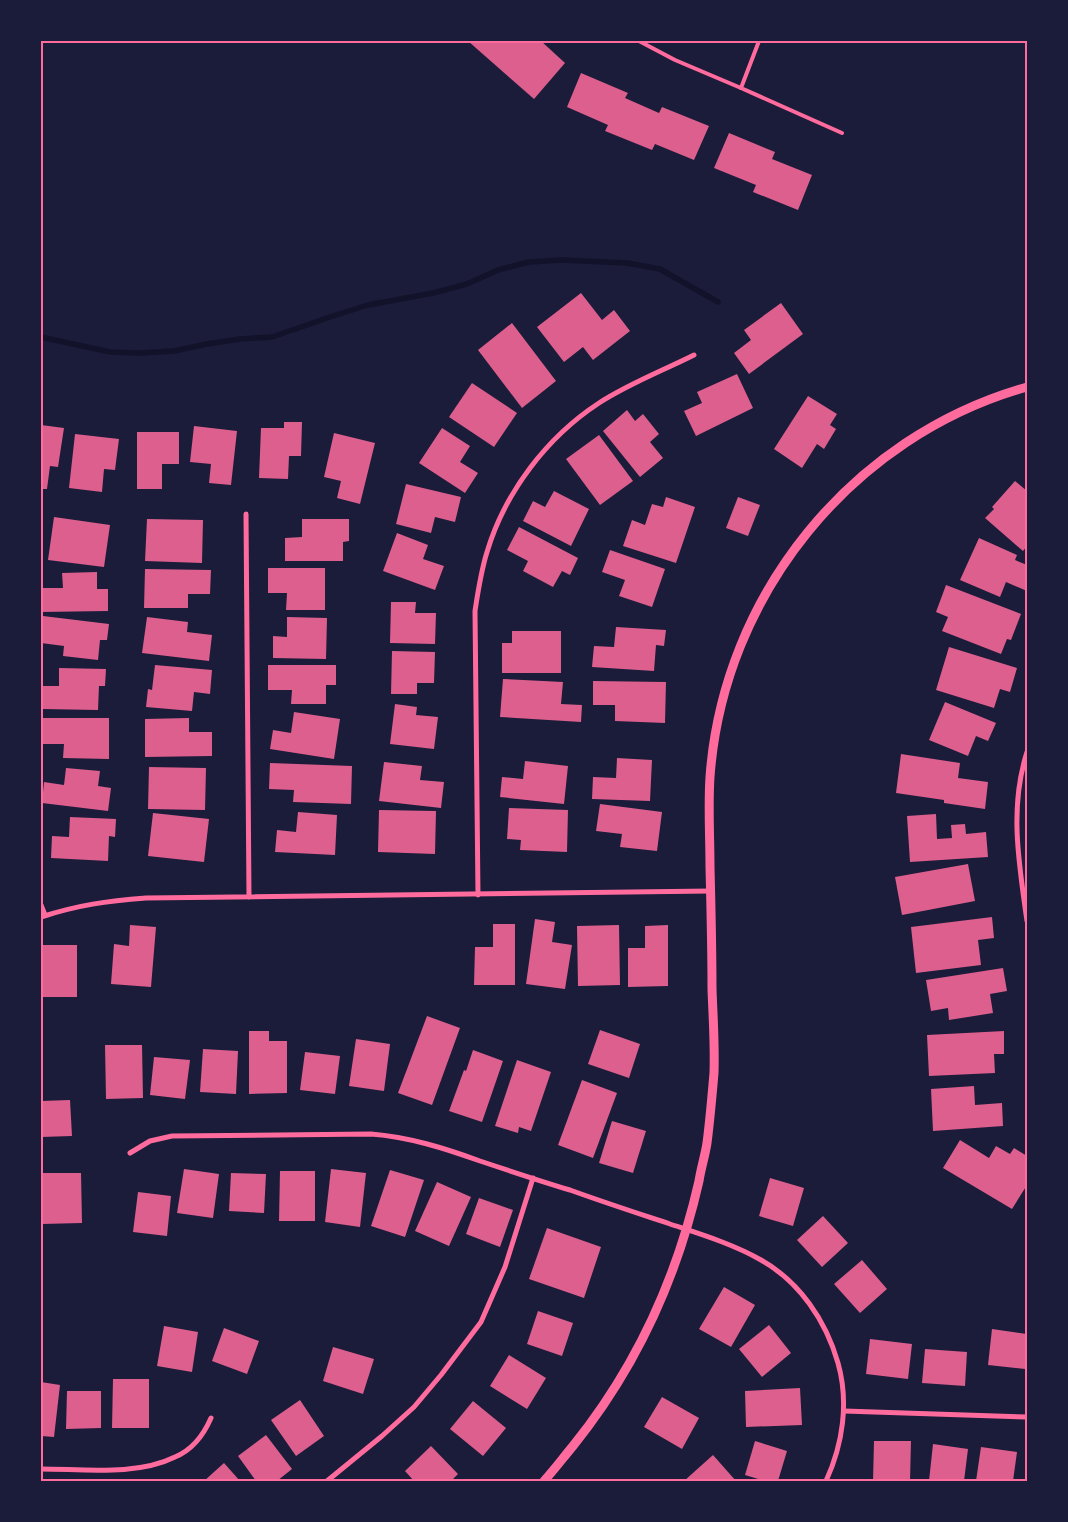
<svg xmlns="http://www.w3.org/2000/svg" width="1068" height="1522" font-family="'Zilla Slab',serif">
	<rect width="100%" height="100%" fill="#1b1b3a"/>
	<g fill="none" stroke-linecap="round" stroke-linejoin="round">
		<path stroke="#12122b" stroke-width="5.5" d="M41,337L110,352L142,353L174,351L207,344L240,339L272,337L336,315L368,305L433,293L467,284L498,270L529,262L562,260L627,263L660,269L718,302"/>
	</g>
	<g fill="#dd5f8e">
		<path d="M468,41H541L565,63L534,99Z"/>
		<path d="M581,73L628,93L625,98L659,113L662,107L709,126L694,160L655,144L652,150L605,131L608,125L567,107Z"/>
		<path d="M729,133L775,152L772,159L812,175L798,210L753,192L756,185L714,168Z"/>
		<path d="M581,293L602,320L614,310L630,331L593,360L583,347L564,362L537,327Z"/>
		<path d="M781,303L803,334L749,374L734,353L751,340L744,330Z"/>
		<path d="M512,323L556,381L522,408L478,350Z"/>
		<path d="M737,374L753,408L696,436L684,411L702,403L697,392Z"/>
		<path d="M472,383L517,413L494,447L449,417Z"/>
		<path d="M808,396L837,414L830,425L836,429L824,449L817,444L802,468L774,449Z"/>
		<path d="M627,410L635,421L643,414L659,434L650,442L663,458L640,477L603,431Z"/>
		<path d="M284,422H302L301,456H289L288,479L259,478L261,428H284Z"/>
		<path d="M41,425L64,428L58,467L50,466L47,489H41Z"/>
		<path d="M194,426L237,431L231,485L209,483L211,464L190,462Z"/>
		<path d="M442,428L470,446L460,462L478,473L465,493L419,463Z"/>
		<path d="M137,432H179V464H162V489H137Z"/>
		<path d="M334,433L375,443L360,504L337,498L341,481L324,477Z"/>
		<path d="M75,434L119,439L115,470L104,469L102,492L69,488Z"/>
		<path d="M599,435L633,481L600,505L566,459Z"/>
		<path d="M1015,481L1027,491V546L1023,551L985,518L994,509L992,507Z"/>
		<path d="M406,484L461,497L455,522L435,517L431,533L396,524Z"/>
		<path d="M554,491L589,509L571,546L523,521L533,501L545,507Z"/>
		<path d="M666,497L695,507L676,563L623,546L632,520L645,525L652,504L663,507Z"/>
		<path d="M738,497L760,505L748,536L726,528Z"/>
		<path d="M54,517L110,525L104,567L48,560Z"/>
		<path d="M147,519L203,520L202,563L145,561Z"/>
		<path d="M302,519H349V541L343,542V561H285V538L302,537Z"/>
		<path d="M519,527L578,558L570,575L562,571L553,587L523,571L528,561L507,550Z"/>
		<path d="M397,533L428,545L423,559L444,566L435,590L383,571Z"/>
		<path d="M979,538L1017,555L1015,560L1027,565V591L1006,582L1000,597L960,580Z"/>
		<path d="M610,550L665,569L652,607L619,596L625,580L602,572Z"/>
		<path d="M268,568H325V610H286L287,593H268Z"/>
		<path d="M145,569L211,570L210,594H188V608H144Z"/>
		<path d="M97,572V589H108V611L41,612V588H63L62,573Z"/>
		<path d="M946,585L1021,614L1011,640L1007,639L1001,654L942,631L948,617L936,612Z"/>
		<path d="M391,602H416L415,613H436L435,644L390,643Z"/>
		<path d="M43,616L109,624L107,640H100L98,660L63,656L64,646L41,643Z"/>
		<path d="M147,617L188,622L187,632L212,635L209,661L142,653Z"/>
		<path d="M287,617L327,618L326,659L273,658V636L287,637Z"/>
		<path d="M616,627L666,630L664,646L656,645L654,671L592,667L594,646L614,647Z"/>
		<path d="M512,631H561V673H502V643H512Z"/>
		<path d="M949,647L1017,668L1010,692L1000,689L994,708L936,690Z"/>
		<path d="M392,651L435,652L434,683H417V694H391Z"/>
		<path d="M155,665L212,670L210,694L194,692L192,711L146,707L148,689L152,690Z"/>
		<path d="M268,665H336V685H326V704H291L292,690H268Z"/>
		<path d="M59,668L106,669L105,686H99L98,710L42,709V686H59Z"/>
		<path d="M503,679L563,682L561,704L582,705L581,722L500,717Z"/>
		<path d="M593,681L666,682L665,723L615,721V705H593Z"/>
		<path d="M945,702L996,723L988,741L976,736L968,756L929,740Z"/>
		<path d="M395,704L417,707L416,715L438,717L434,749L390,744Z"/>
		<path d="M294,712L340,719L334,759L270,749L273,730L291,733Z"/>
		<path d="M42,718H109V759L63,758L64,744H41Z"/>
		<path d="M189,718V732H212V756L145,757V719Z"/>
		<path d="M901,754L960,763L958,778L988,782L985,809L944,803V800L896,793Z"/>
		<path d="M617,758L652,760L650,801L592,799L593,777L616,778Z"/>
		<path d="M525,761L568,766L564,804L500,797L502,777L523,779Z"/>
		<path d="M384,762L422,766L420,780L444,782L441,808L379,801Z"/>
		<path d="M270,763L352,766L351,804L293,802L294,790L269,789Z"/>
		<path d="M149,767L206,768L205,810L148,809Z"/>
		<path d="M66,768L100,771L98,786L111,788L108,811L42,803L44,782L64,785Z"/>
		<path d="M600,804L662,812L657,851L620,847L622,834L596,831Z"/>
		<path d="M509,808L568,810L567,852L520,850L521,840L507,839Z"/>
		<path d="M379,810L436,811L435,854L378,852Z"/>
		<path d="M298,812L337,815L335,855L275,852L277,830L296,832Z"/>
		<path d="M153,813L209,819L204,862L148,856Z"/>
		<path d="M936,814L937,839L952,838L951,825L965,824L966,834L986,832L988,857L910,862L907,816Z"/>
		<path d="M70,817L116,819L115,837L109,836L108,861L51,858L52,836L69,837Z"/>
		<path d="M968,864L975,901L902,915L895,877Z"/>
		<path d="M992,917L994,938L978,940L981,965L916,973L911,927Z"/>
		<path d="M535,919L555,922L552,942L572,945L565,989L526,984Z"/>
		<path d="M493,924H515V985H474L475,947H493Z"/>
		<path d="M130,925L156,927L151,987L111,984L114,944L129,946Z"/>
		<path d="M619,925L620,985L578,986L577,926Z"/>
		<path d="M668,925V986L628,987V948H645V926Z"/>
		<rect x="41" y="945" width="36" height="52"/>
		<path d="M1003,968L1007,991L990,994L993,1013L949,1020L948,1008L931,1011L926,980Z"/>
		<path d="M427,1016L460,1028L432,1105L398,1093Z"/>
		<path d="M600,1030L640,1044L629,1078L588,1064Z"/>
		<path d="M249,1031H269V1041H287V1093L249,1094Z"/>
		<path d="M1004,1031V1054H994L995,1073L929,1076L927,1035Z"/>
		<path d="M356,1039L390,1044L384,1091L349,1086Z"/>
		<path d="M105,1045H142L143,1098L106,1099Z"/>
		<path d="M203,1049L238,1051L236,1094L200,1092Z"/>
		<path d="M473,1050L503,1061L482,1122L449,1111L464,1070L466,1071Z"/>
		<path d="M305,1052L340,1056L335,1094L300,1090Z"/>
		<path d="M154,1057L190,1060L185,1099L150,1095Z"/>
		<path d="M517,1060L551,1072L531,1131L519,1127L518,1133L495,1126Z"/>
		<path d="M582,1080L617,1093L593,1158L558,1145Z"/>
		<path d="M974,1086L975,1105L1002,1103L1003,1126L933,1131L931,1089Z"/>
		<path d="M70,1100L72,1136L41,1137V1101Z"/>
		<path d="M612,1121L646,1131L633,1173L599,1163Z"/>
		<path d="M960,1140L989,1158L996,1146L1010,1154L1014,1148L1027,1156V1185L1012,1209L943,1168Z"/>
		<path d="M184,1169L219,1174L213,1218L177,1213Z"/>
		<path d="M331,1169L366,1173L360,1227L325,1222Z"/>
		<path d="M390,1170L424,1180L405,1237L371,1226Z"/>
		<path d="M280,1171H315V1221H279Z"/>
		<path d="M42,1173H81L82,1223L42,1224Z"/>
		<path d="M231,1173L266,1174L264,1213L229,1211Z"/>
		<path d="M770,1178L804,1188L793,1226L759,1216Z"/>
		<path d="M437,1182L471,1197L449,1246L415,1231Z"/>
		<path d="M138,1192L171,1196L167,1236L133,1232Z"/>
		<path d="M479,1198L513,1210L500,1247L466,1234Z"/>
		<path d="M823,1216L848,1243L822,1267L797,1240Z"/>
		<path d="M547,1228L601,1247L584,1298L529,1279Z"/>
		<path d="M862,1260L887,1289L860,1313L834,1284Z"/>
		<path d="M724,1287L755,1305L731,1347L699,1329Z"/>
		<path d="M538,1311L573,1323L562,1356L527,1344Z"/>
		<path d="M769,1325L791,1353L762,1377L739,1349Z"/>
		<path d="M164,1326L198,1332L192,1372L157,1366Z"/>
		<path d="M224,1328L259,1341L247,1374L212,1361Z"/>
		<path d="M992,1329L1027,1334L1025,1369L988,1365Z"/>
		<path d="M870,1339L912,1344L908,1379L866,1374Z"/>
		<path d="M333,1347L374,1359L363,1394L323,1381Z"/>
		<path d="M925,1349L967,1352L965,1386L922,1383Z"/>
		<path d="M509,1355L546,1378L527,1409L490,1386Z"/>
		<path d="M113,1379H149V1428H112Z"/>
		<path d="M41,1382L60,1385L54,1437L41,1436Z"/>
		<path d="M800,1388L802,1425L746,1427L745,1391Z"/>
		<path d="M67,1391H101V1428L66,1429Z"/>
		<path d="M662,1397L699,1418L682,1449L644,1427Z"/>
		<path d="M300,1400L324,1436L296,1456L271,1420Z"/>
		<path d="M473,1401L506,1428L483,1456L450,1429Z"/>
		<path d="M266,1435L292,1469L277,1481H256L238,1456Z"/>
		<path d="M755,1441L787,1451L778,1481H765L745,1475Z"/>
		<path d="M874,1441H911L910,1481H873Z"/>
		<path d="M933,1444L968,1449L964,1481H929Z"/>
		<path d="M431,1446L458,1474L451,1481H414L405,1471Z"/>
		<path d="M981,1447L1017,1452L1013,1481H976Z"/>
		<path d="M713,1455L736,1481H684Z"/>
		<path d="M224,1463L240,1481H204Z"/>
	</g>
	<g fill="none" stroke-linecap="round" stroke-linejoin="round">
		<g stroke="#ff6b9d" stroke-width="4">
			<path d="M639,41L675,60L741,88"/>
			<path d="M759,41L741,88L842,133"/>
		</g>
		<g stroke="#ff6b9d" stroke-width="5">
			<path d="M246,514L249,897"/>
			<path d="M1027,752C1009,808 1019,864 1027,921"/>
			<path d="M478,895L475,611C478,591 481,571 487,552C505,492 547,437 599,403C628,384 662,371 694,355"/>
			<path d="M41,905L45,915"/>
			<path d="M41,917C78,905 107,901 146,898L711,891"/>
			<path d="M130,1153L150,1141L172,1136L371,1134C409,1137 444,1148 480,1161C510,1171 540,1181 570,1190C603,1202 637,1213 670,1224C700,1234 733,1244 761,1260C800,1282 826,1321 838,1363C849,1402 843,1444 826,1481"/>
			<path d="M844,1411L1027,1417"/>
			<path d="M41,1469C83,1469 137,1476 175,1457C192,1450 204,1434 211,1418"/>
			<path d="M327,1481L382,1436L414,1407L441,1375L481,1322L505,1267L533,1178"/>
		</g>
		<path stroke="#ff6b9d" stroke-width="9" d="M544,1481C554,1470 563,1458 573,1446C635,1369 677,1278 699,1181C701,1168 705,1156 707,1143C710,1120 712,1096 714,1073C715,1045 713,1017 712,989C712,948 711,908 710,867C710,837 708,806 710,777C723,595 852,436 1027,387"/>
	</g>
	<rect width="1068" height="1522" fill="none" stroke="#1b1b3a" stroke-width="85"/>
	<rect x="42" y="42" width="984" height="1438" fill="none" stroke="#ff6b9d" stroke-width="2"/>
</svg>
